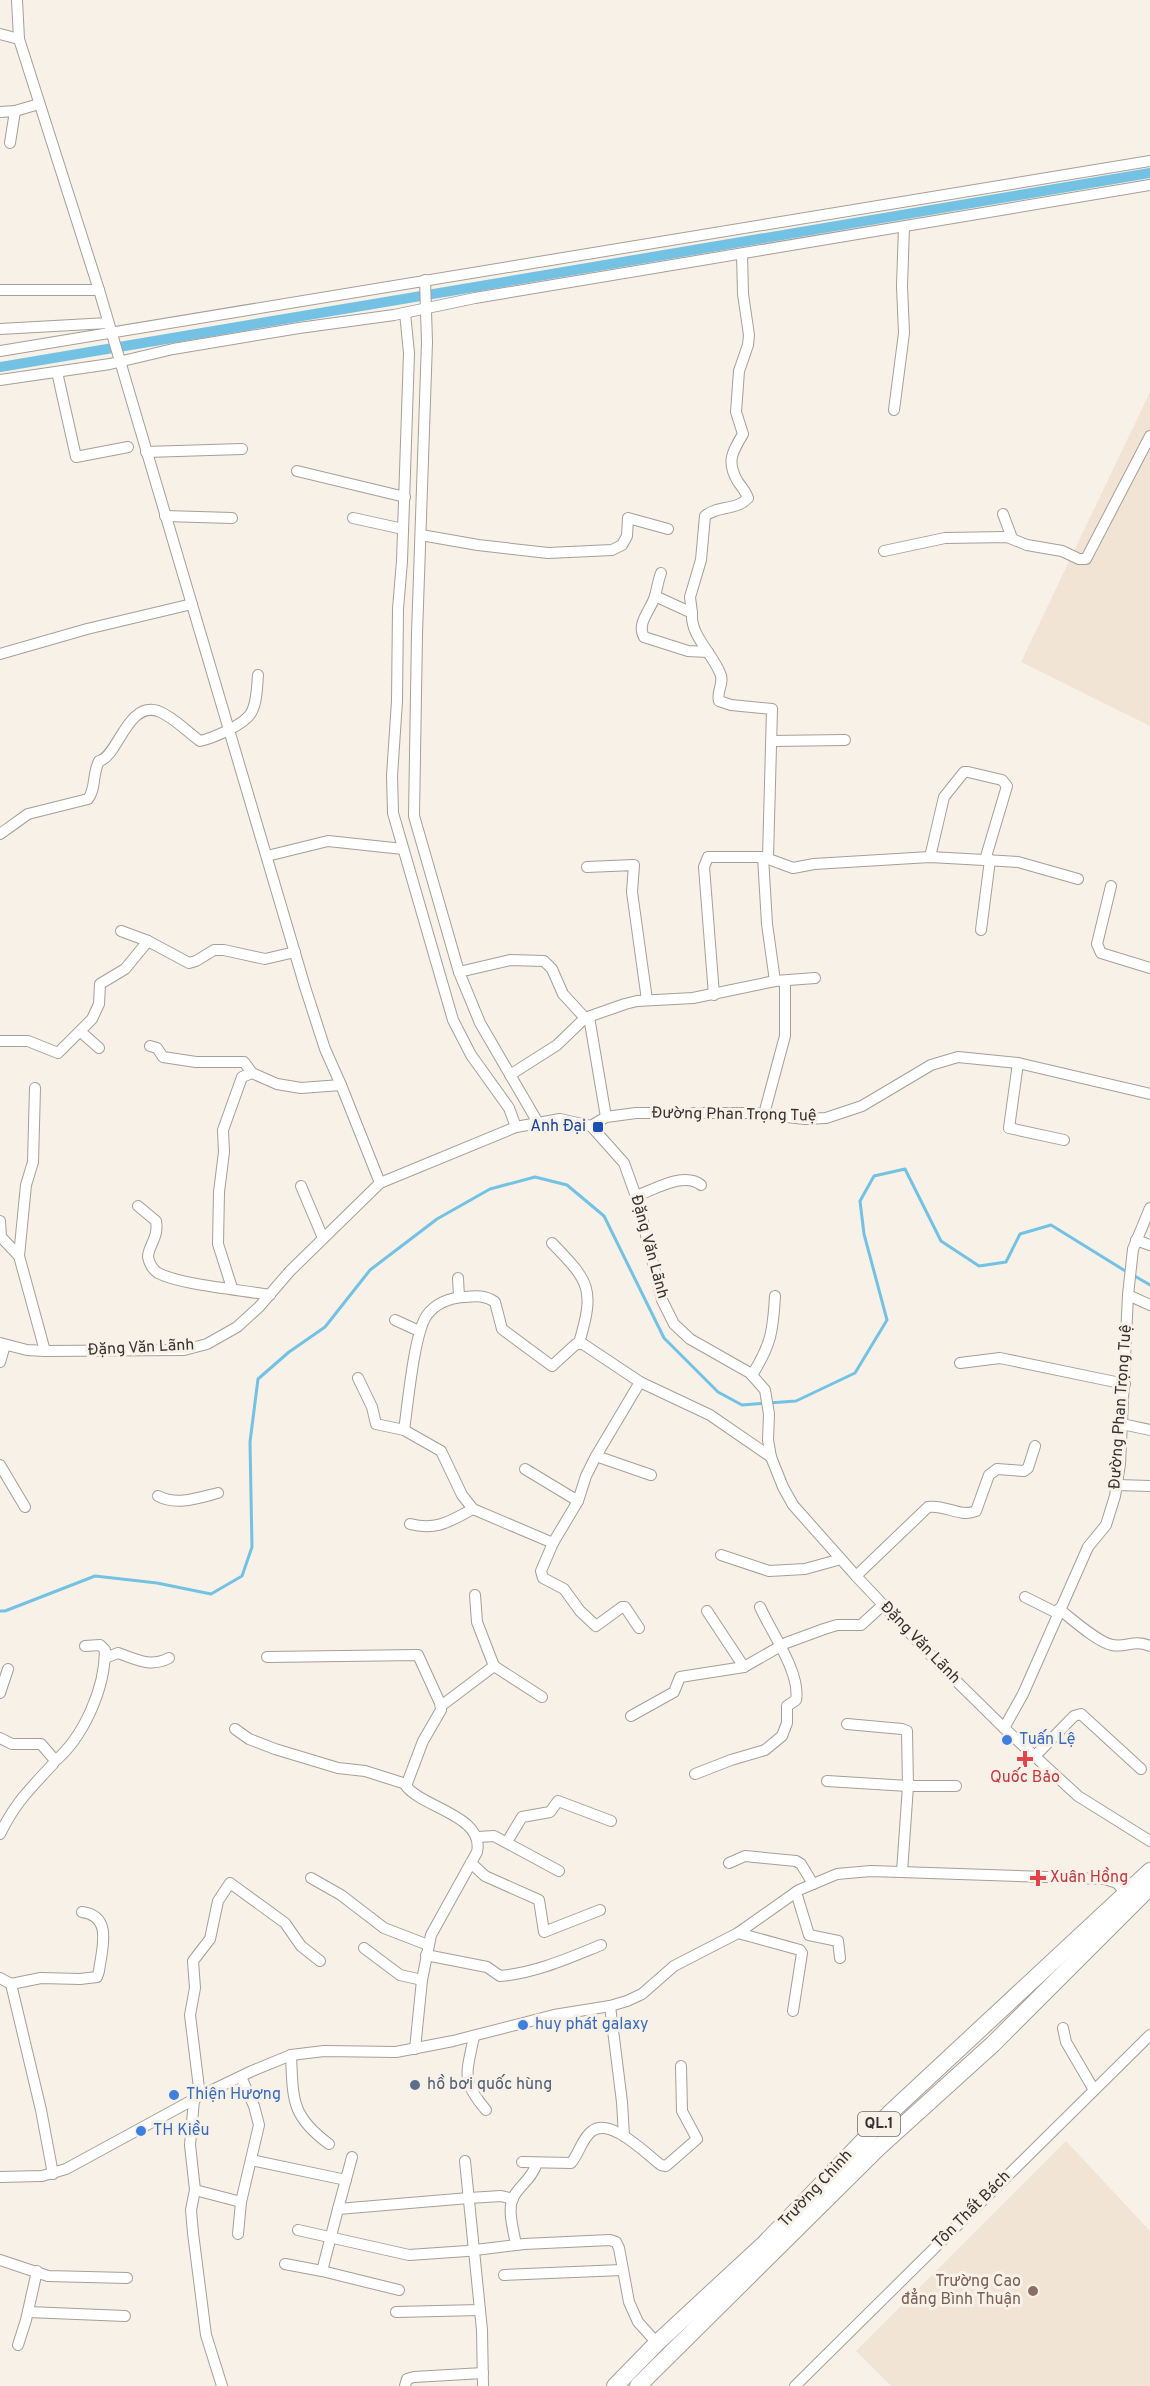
<svg xmlns="http://www.w3.org/2000/svg" width="1150" height="2386" font-family="Overpass,sans-serif">
	<rect width="100%" height="100%" fill="#f8f1e8"/>
	<g fill="#f1e4d5">
		<path d="M1150,392V726L1021,662Z"/>
		<path d="M1066,2141L1150,2231V2386H891L856,2351Z"/>
	</g>
	<g fill="none" stroke-linecap="round" stroke-linejoin="round">
		<g stroke="#73c2e4" stroke-width="3">
			<path d="M1133,1275L1150,1285"/>
			<path d="M0,1611H5L95,1576L157,1583L211,1594L242,1576L252,1547L250,1442L258,1379L289,1352L325,1327L370,1270L437,1219L490,1189L535,1177L567,1185L604,1216L664,1338L718,1392L742,1405L796,1401L855,1373L887,1320L864,1234L860,1201L874,1176L905,1169L941,1241L979,1266L1006,1262L1020,1234L1051,1225L1127,1272"/>
		</g>
		<path stroke="#73c2e4" stroke-width="10" d="M0,367L1150,173"/>
		<g stroke="#a69f97" stroke-width="12">
			<g id="minor">
				<path d="M17,0L19,39L99,290L305,987L325,1049L341,1085L380,1183"/>
				<path d="M0,34L19,39"/>
				<path d="M0,112L15,111L39,104"/>
				<path d="M10,143L15,111"/>
				<path d="M425,280L427,342L417,634L414,816L459,972L480,1023L537,1121"/>
				<path d="M0,290H99"/>
				<path d="M405,313L409,353L402,561L398,609L397,701L392,776L393,813L453,1020L471,1055L509,1108L516,1127"/>
				<path d="M0,329L108,323"/>
				<path d="M0,351L1150,161"/>
				<path d="M57,372L76,457L128,447"/>
				<path d="M0,380L110,364L173,349L299,328L394,315L475,298L1150,185"/>
				<path d="M894,410L904,333L902,286L904,227"/>
				<path d="M146,452L242,449"/>
				<path d="M297,471L405,497"/>
				<path d="M1003,514L1012,538"/>
				<path d="M165,516L232,518"/>
				<path d="M353,518L403,529"/>
				<path d="M421,535L478,545L548,553L612,550L622,545L627,536L628,518L668,529"/>
				<path d="M884,551L945,538L1007,537L1027,545L1062,551L1079,559H1086L1150,436"/>
				<path d="M661,573C658,581 657,589 655,596C651,610 636,623 644,637L688,651L708,652"/>
				<path d="M655,596L692,613C690,635 712,653 720,673C725,683 716,691 719,701L731,705L772,709L768,858"/>
				<path d="M692,613L690,597L701,560L705,516C718,505 736,511 748,498C746,492 742,487 738,482C726,462 732,452 743,434L736,412L739,371L748,345L749,335L743,294L742,254"/>
				<path d="M0,654L87,629L192,604"/>
				<path d="M772,741L845,740"/>
				<path d="M0,834L28,814L88,799C96,789 92,775 99,761C118,757 127,701 158,711C174,717 187,732 200,741C213,738 244,725 251,713C257,703 257,687 258,675"/>
				<path d="M267,856L328,841L403,849"/>
				<path d="M763,857L767,924L775,981"/>
				<path d="M930,857L944,797L964,772H968L1002,780L1007,786L985,860"/>
				<path d="M587,867L634,865L632,892L647,1000"/>
				<path d="M1111,886L1097,944L1101,953L1150,968"/>
				<path d="M981,930L990,860"/>
				<path d="M121,931L148,941"/>
				<path d="M459,972L510,960L544,961L552,969L563,994L585,1018"/>
				<path d="M714,995L704,867L708,857H763L793,868L814,864L930,857L1002,861L1018,862L1078,879"/>
				<path d="M589,1017L606,1117"/>
				<path d="M81,1032L99,1048"/>
				<path d="M0,1041H28L58,1053L92,1019L99,1004L100,984L125,969L148,941L189,963L196,961L214,950H224L265,959L295,952"/>
				<path d="M150,1046L157,1048L163,1057L196,1062H244L252,1073L277,1084L301,1088L341,1085"/>
				<path d="M1018,1063L1009,1128L1064,1140"/>
				<path d="M510,1075L557,1045L585,1018L625,1004L637,1001L693,998L775,981L815,978"/>
				<path d="M35,1088L33,1162L26,1185L19,1256L45,1351"/>
				<path d="M764,1114L785,1036V981"/>
				<path d="M591,1126L606,1117L636,1113H752L805,1119L826,1118L862,1106L931,1065L958,1057L1018,1063L1150,1094"/>
				<path d="M301,1186L323,1238"/>
				<path d="M636,1196C654,1190 684,1171 701,1185"/>
				<path d="M138,1206L156,1221C159,1238 148,1246 148,1257C149,1263 153,1270 158,1273C181,1285 242,1290 270,1295"/>
				<path d="M0,1221L1,1237L19,1256"/>
				<path d="M1136,1240L1150,1245"/>
				<path d="M552,1243C590,1282 595,1289 579,1343"/>
				<path d="M458,1278L459,1297"/>
				<path d="M232,1288L218,1244L219,1192L224,1152L223,1130L242,1077L252,1073"/>
				<path d="M1128,1295L1150,1305"/>
				<path d="M395,1320L419,1331"/>
				<path d="M0,1343L27,1350L45,1351L184,1350L207,1344L237,1327L259,1307L290,1271L380,1183L516,1127L560,1119L591,1126L624,1163L638,1202L662,1300L674,1324L690,1339L750,1373L765,1390L769,1414L768,1440L771,1457L783,1487L793,1505L856,1576L939,1664L1004,1728L1078,1796L1150,1841"/>
				<path d="M0,1362L5,1345"/>
				<path d="M960,1363L1000,1358L1125,1384"/>
				<path d="M752,1375C771,1345 773,1331 775,1296"/>
				<path d="M358,1378L372,1407L376,1424L404,1430L441,1451L462,1495L473,1509L553,1543"/>
				<path d="M1122,1424L1150,1430"/>
				<path d="M404,1430C408,1404 414,1333 427,1315C436,1303 450,1298 464,1297C476,1296 485,1295 495,1302L502,1329L552,1366L576,1344H583L640,1382L710,1415L771,1457"/>
				<path d="M596,1456L651,1475"/>
				<path d="M0,1465L25,1507"/>
				<path d="M525,1469L578,1501"/>
				<path d="M1117,1485L1150,1486"/>
				<path d="M158,1496C177,1506 198,1498 218,1493"/>
				<path d="M410,1524C437,1531 450,1521 473,1509"/>
				<path d="M721,1555L769,1571L805,1569L841,1559"/>
				<path d="M856,1576L928,1507C945,1504 960,1518 976,1511L989,1475L997,1469L1024,1471L1028,1468L1035,1446"/>
				<path d="M475,1595L477,1622L494,1666"/>
				<path d="M1025,1597L1057,1613"/>
				<path d="M1059,1609C1072,1619 1097,1642 1112,1645C1127,1648 1133,1639 1150,1646"/>
				<path d="M707,1611L744,1667"/>
				<path d="M639,1628L625,1607H622L596,1626L580,1611L564,1589L543,1578L541,1571L553,1543L578,1501L586,1476L596,1456L640,1382"/>
				<path d="M267,1657L418,1655L440,1703L441,1710L423,1741L406,1786C423,1808 485,1816 477,1852L431,1935L422,1980L415,2049"/>
				<path d="M105,1658L118,1653C136,1659 150,1668 169,1658"/>
				<path d="M0,1693L8,1669"/>
				<path d="M441,1706L494,1666L542,1697"/>
				<path d="M631,1716L674,1692L680,1677L744,1667L786,1643L824,1629L837,1625H861L883,1605"/>
				<path d="M847,1724L902,1729L907,1731L908,1786L902,1872"/>
				<path d="M1004,1728L1023,1694L1088,1547L1106,1525L1115,1496L1120,1464L1128,1295L1133,1249L1150,1208"/>
				<path d="M235,1729L249,1739L275,1749L338,1768L365,1771L406,1784"/>
				<path d="M0,1738L12,1744H41L54,1759L53,1764C29,1790 15,1803 0,1834"/>
				<path d="M1035,1756L1074,1716L1081,1714L1141,1769"/>
				<path d="M54,1762C84,1737 105,1688 105,1650L100,1645L85,1646"/>
				<path d="M695,1774L731,1760L765,1750L782,1736L787,1723V1706L796,1700C801,1673 771,1632 760,1607"/>
				<path d="M827,1781L908,1786H956"/>
				<path d="M478,1837L494,1836L559,1871"/>
				<path d="M507,1842L522,1817L550,1812L558,1801L611,1821"/>
				<path d="M471,1863L485,1876L539,1900L544,1932L600,1910"/>
				<path d="M729,1863L745,1856L796,1861L801,1864L813,1884"/>
				<path d="M311,1878L341,1895L384,1928L428,1945"/>
				<path d="M796,1892L809,1935L838,1941L840,1958"/>
				<path d="M738,1933L800,1950L802,1953L793,2011"/>
				<path d="M364,1948L400,1975L422,1980"/>
				<path d="M426,1955L487,1967L500,1976C536,1973 569,1958 601,1945"/>
				<path d="M0,1978L11,1984L41,2110L53,2174"/>
				<path d="M11,1984L41,1978L80,1979L97,1977L99,1971C102,1948 113,1916 82,1912"/>
				<path d="M610,2006L622,2102L624,2136"/>
				<path d="M1063,2028L1066,2042L1094,2090"/>
				<path d="M474,2036C467,2073 460,2080 486,2110"/>
				<path d="M291,2055C293,2100 291,2116 329,2144"/>
				<path d="M200,2096L190,2015L195,1988L193,1961L210,1939L218,1901L230,1883L285,1923L301,1946L320,1961"/>
				<path d="M194,2100L190,2145L195,2190L191,2210L193,2233L206,2335L222,2386"/>
				<path d="M251,2160L346,2180"/>
				<path d="M465,2161L482,2330L483,2386"/>
				<path d="M522,2162L571,2163C579,2154 582,2138 592,2131C611,2117 646,2154 661,2165L666,2166L697,2139L682,2111L681,2066"/>
				<path d="M0,2177L42,2176L66,2169L200,2096L252,2071L291,2055L324,2051L396,2052L453,2041L554,2015L610,2006L627,2001L642,1994L674,1966L738,1933L799,1890L837,1874L871,1871L1105,1879L1117,1883L1130,1898"/>
				<path d="M195,2190L241,2202L259,2125L254,2106L241,2077"/>
				<path d="M338,2209L352,2157"/>
				<path d="M298,2230L409,2255L467,2251L524,2244L610,2240L616,2242L619,2248L629,2302L638,2322L657,2343"/>
				<path d="M238,2234L241,2202"/>
				<path d="M516,2245C514,2232 507,2210 513,2198C519,2185 531,2181 537,2163"/>
				<path d="M0,2260L48,2276L127,2278"/>
				<path d="M285,2264L322,2271L338,2209L469,2198L501,2196L513,2199"/>
				<path d="M322,2271L399,2290"/>
				<path d="M504,2275L622,2270"/>
				<path d="M28,2312L125,2316"/>
				<path d="M396,2312L480,2310"/>
				<path d="M18,2345L26,2320L37,2271"/>
				<path d="M405,2386L407,2379L414,2377L483,2373"/>
				<path d="M795,2386L1150,2035"/>
			</g>
		</g>
		<g stroke="#a69f97" stroke-width="18">
			<g id="highway">
				<path d="M615,2386L657,2343L765,2243L891,2112L1150,1871"/>
				<path d="M638,2386L878,2148L993,2044L1150,1887"/>
			</g>
		</g>
		<use href="#minor" stroke="#fff" stroke-width="10"/>
		<use href="#highway" stroke="#fff" stroke-width="16"/>
	</g>
	<rect fill="#1a4fb4" stroke="#f8f1e8" stroke-width="2" x="592" y="1121" width="12" height="12" rx="3"/>
	<g fill="#3f7fe0" stroke="#f8f1e8" stroke-width="2">
		<circle cx="1007" cy="1740" r="6"/>
		<circle cx="523" cy="2025" r="6"/>
		<circle cx="174" cy="2095" r="6"/>
		<circle cx="141" cy="2131" r="6"/>
	</g>
	<g fill="#e0444e" stroke="#f8f1e8" stroke-width="2">
		<path d="M1022 1750h6v6h6v6h-6v6h-6v-6h-6v-6h6z"/>
		<path d="M1035 1869h6v6h6v6h-6v6h-6v-6h-6v-6h6z"/>
	</g>
	<circle fill="#5c6f8a" stroke="#f8f1e8" stroke-width="2" cx="415" cy="2085" r="6"/>
	<circle fill="#8d6e63" stroke="#f8f1e8" stroke-width="2" cx="1033" cy="2291" r="6"/>
	<g text-anchor="middle" dominant-baseline="central" stroke-width="6" stroke-linejoin="round" paint-order="stroke">
		<rect fill="#f8f1e8" stroke="#706b66" stroke-width="1.5" x="858" y="2112" width="42" height="24" rx="4.5"/>
		<g font-size="15" font-weight="bold" fill="#35322f">
			<text x="879" y="2124">QL.1</text>
		</g>
		<g font-size="16" fill="#35322f" stroke="#f8f1e8">
			<text transform="translate(734 1115) rotate(1)">Đường Phan Trọng Tuệ</text>
			<text transform="translate(649 1247) rotate(75)">Đặng Văn Lãnh</text>
			<text transform="translate(141 1348) rotate(-3)">Đặng Văn Lãnh</text>
			<text transform="translate(1121 1407) rotate(-86)">Đường Phan Trọng Tuệ</text>
			<text transform="translate(920 1643) rotate(46)">Đặng Văn Lãnh</text>
			<text transform="translate(816 2189) rotate(-47)">Trường Chinh</text>
			<text transform="translate(972 2210) rotate(-45)">Tôn Thất Bách</text>
		</g>
		<g font-size="16" fill="#164399" stroke="#f8f1e8" text-anchor="end">
			<text x="586" y="1127">Anh Đại</text>
		</g>
		<g font-size="16" fill="#366cbe" stroke="#f8f1e8" text-anchor="start">
			<text x="1019" y="1740">Tuấn Lệ</text>
			<text x="535" y="2025">huy phát galaxy</text>
			<text x="186" y="2095">Thiện Hương</text>
			<text x="153" y="2131">TH Kiều</text>
		</g>
		<g font-size="16" fill="#be3a42" stroke="#f8f1e8">
			<text x="1025" y="1778">Quốc Bảo</text>
			<text x="1050" y="1878" text-anchor="start">Xuân Hồng</text>
		</g>
		<g font-size="16" fill="#4e5e75" stroke="#f8f1e8" text-anchor="start">
			<text x="427" y="2085">hồ bơi quốc hùng</text>
		</g>
		<g font-size="16" fill="#785e54" stroke="#f8f1e8" text-anchor="end">
			<text x="1021" y="2282">Trường Cao<tspan x="1021" dy="18">đẳng Bình Thuận</tspan></text>
		</g>
	</g>
</svg>
